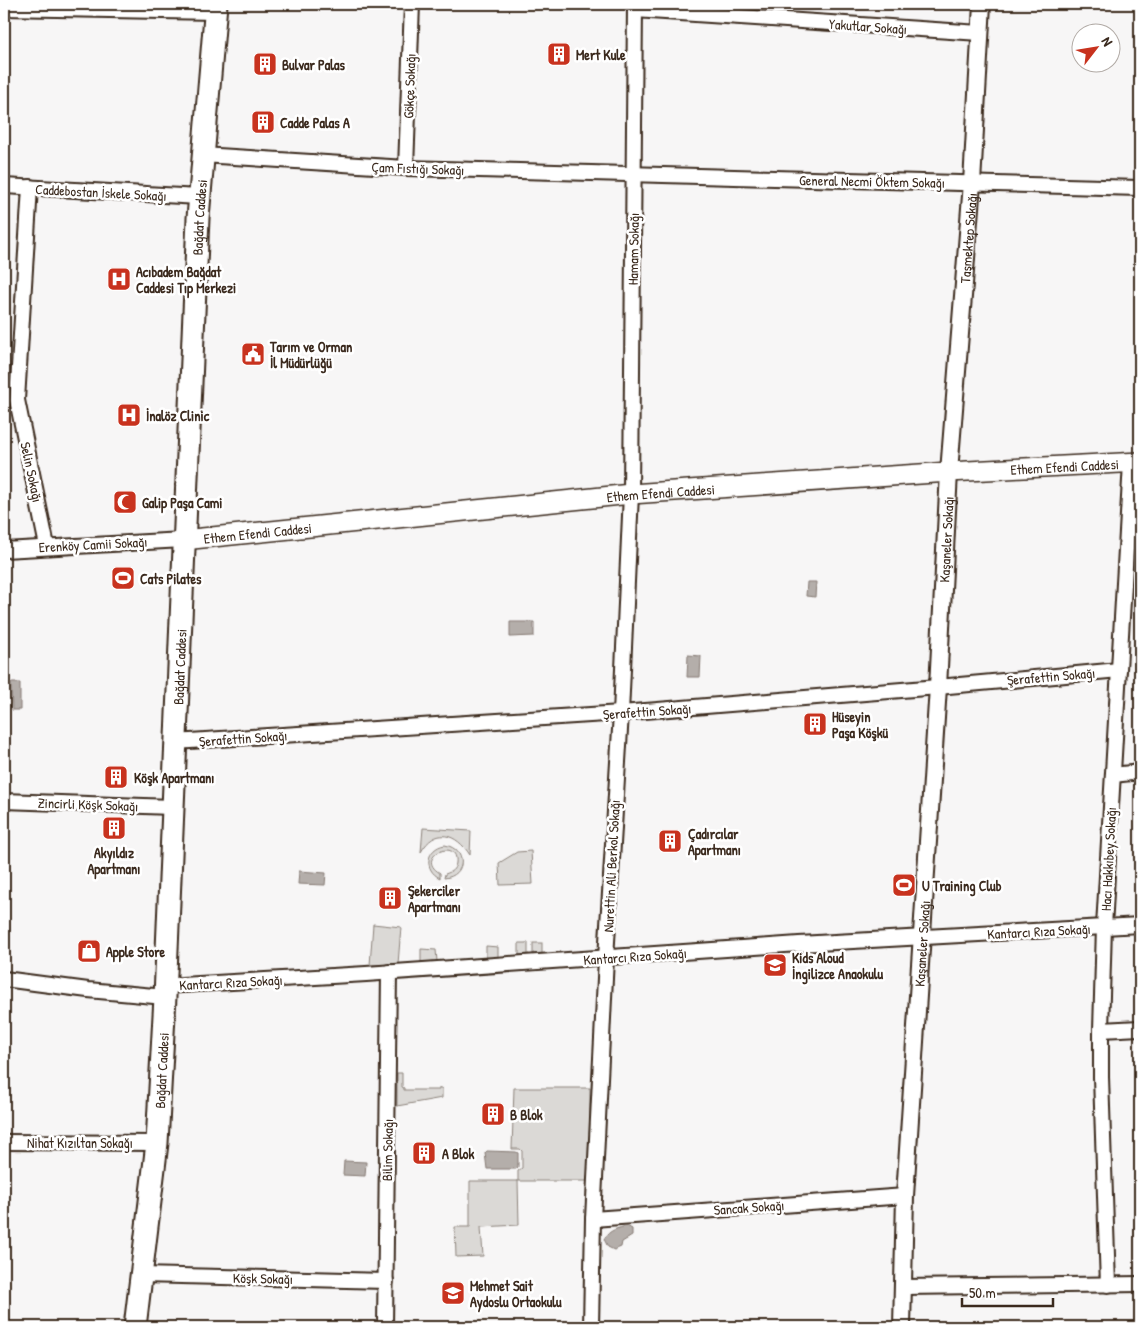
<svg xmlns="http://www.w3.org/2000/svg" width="1144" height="1331" font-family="'Patrick Hand',sans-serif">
	<rect width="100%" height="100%" fill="#f7f6f6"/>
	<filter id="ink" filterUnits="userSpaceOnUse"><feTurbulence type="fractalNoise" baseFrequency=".02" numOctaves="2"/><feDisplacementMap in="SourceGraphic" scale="10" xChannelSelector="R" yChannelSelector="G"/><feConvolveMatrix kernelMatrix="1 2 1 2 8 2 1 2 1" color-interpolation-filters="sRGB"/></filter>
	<g filter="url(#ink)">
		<g fill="#dbd9d6" stroke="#8b827a">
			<path d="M423,828L471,831L470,855C456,833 435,827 421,852Z"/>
			<path d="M445,845C467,849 467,876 444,878L445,874C451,872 455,870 456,863C459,836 413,857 440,873V878C423,870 426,848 445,845Z"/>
			<path d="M531,851L533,884L500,885L499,863L517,852Z"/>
			<path d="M373,924L401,927L398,964L370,965Z"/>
			<rect x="519" y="943" width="9" height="12"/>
			<rect x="533" y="943" width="9" height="11"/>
			<path d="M486,946L498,947V957L486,958Z"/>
			<path d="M421,949L436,950L437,961L421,962Z"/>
			<path d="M397,1073H402V1087L404,1088V1090H439V1088H442V1098L397,1106Z"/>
			<path d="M514,1088H590L589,1181H518L519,1225L481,1227L483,1256L456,1257L455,1227H470V1181H518V1171L522,1168V1151L520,1149H512Z"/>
		</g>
		<g fill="#b4aeaa" stroke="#847972">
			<path d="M807,582H816L815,597L806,596Z"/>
			<path d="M510,622H534V636L510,637Z"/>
			<path d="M688,655L701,656L700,677H687Z"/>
			<path d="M11,683H20V710H12Z"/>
			<path d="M299,871L326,873L325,885L298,884Z"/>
			<path d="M487,1151L516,1152L518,1153V1167L516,1169H487L485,1153Z"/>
			<path d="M344,1161L366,1162L365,1176L343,1175Z"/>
			<path d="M627,1226L632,1229V1236L622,1242L621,1247L614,1250L608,1247L604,1239C609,1230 618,1228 627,1226Z"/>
		</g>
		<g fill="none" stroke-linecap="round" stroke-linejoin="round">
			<g stroke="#3b2a1e" stroke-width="18">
				<g id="minor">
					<path d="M4,8L215,12"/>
					<path d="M635,10L980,33"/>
					<path d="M202,155L406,168L1140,188"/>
					<path d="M406,168L412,4"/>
					<path d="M4,186L199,197"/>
					<path d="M30,187L17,400L47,546"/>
					<path d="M4,550L183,540"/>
					<path d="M175,742L621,713L938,687L1119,670"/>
					<path d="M1113,775L1140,772"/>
					<path d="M4,801L172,807"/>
					<path d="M4,979L88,990L165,997"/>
					<path d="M165,986L366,974L799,944L1140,925"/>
					<path d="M1101,1030L1140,1028"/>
					<path d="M4,1142L157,1143"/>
					<path d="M593,1219L905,1196"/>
					<path d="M141,1275L386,1281"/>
					<path d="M1108,1285L1101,1077V1030L1104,927L1131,463"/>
					<path d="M902,1287L1140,1284"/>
					<path d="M385,1327L389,972"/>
					<path d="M591,1327L593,1219L606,958L621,713L631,494L635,4"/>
				</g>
			</g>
			<g stroke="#3b2a1e" stroke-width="20">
				<g id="tertiary">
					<path id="s1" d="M902,1327L905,1196L938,687L949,472L972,183L982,4"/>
				</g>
			</g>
			<g stroke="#3b2a1e" stroke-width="22">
				<g id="secondary">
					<path id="s2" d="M183,540L631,494L949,472L1140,462"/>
				</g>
			</g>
			<g stroke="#3b2a1e" stroke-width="25">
				<g id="primary">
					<path id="s3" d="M135,1327L157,1143L165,997L198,218L216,4"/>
				</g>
			</g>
			<use href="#minor" stroke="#fff" stroke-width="14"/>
			<use href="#tertiary" stroke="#fff" stroke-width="16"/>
			<use href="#secondary" stroke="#fff" stroke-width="19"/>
			<use href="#primary" stroke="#fff" stroke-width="21"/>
		</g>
	</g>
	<defs>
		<g id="building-square" transform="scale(1.25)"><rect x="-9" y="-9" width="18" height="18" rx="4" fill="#c8321e" stroke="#fff"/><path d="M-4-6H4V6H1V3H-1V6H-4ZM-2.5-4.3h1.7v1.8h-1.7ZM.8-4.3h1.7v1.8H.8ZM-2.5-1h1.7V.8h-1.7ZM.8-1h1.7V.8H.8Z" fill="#fff"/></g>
		<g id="hospital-square" transform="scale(1.25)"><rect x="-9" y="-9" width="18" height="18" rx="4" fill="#c8321e" stroke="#fff"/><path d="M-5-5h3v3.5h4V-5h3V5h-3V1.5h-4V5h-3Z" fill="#fff"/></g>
		<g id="civic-square" transform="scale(1.25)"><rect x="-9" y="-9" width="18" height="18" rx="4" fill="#c8321e" stroke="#fff"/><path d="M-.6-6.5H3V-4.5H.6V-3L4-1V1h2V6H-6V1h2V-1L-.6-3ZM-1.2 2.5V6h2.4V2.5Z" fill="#fff"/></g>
		<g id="mosque-square" transform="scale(1.25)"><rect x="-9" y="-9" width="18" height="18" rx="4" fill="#c8321e" stroke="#fff"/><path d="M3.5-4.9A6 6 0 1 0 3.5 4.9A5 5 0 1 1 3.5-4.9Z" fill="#fff"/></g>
		<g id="stadium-square" transform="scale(1.25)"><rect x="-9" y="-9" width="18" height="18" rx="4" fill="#c8321e" stroke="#fff"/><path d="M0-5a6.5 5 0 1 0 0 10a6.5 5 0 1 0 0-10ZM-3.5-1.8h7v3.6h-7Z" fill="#fff"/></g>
		<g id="shop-square" transform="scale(1.25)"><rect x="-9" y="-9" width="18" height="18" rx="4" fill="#c8321e" stroke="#fff"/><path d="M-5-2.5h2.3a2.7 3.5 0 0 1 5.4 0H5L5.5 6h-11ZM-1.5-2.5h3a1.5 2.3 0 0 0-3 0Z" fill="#fff"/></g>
		<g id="school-square" transform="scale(1.25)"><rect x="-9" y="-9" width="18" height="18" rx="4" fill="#c8321e" stroke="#fff"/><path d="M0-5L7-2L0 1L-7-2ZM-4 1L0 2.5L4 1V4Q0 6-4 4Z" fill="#fff"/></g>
	</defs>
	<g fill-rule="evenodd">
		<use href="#building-square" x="559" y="54"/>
		<use href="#building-square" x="265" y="64"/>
		<use href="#building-square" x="263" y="122"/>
		<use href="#hospital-square" x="119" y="279"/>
		<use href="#civic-square" x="253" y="354"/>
		<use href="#hospital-square" x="129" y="415"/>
		<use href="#mosque-square" x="125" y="502"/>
		<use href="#stadium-square" x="123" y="578"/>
		<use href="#building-square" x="815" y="724"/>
		<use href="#building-square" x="116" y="777"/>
		<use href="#building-square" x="114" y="828"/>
		<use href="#building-square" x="670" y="841"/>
		<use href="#stadium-square" x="904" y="885"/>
		<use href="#building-square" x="390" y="898"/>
		<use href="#shop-square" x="89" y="951"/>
		<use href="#school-square" x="775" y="965"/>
		<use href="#building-square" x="493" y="1114"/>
		<use href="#building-square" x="424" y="1153"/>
		<use href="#school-square" x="453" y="1293"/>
	</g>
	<g text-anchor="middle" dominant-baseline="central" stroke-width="5" stroke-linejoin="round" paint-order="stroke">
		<g font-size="14" fill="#3b2a1e" stroke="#fff">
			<text transform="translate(868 26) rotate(4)">Yakutlar Sokağı</text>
			<text transform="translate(409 86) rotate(-88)">Gökçe Sokağı</text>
			<text transform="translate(418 168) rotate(2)">Çam Fıstığı Sokağı</text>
			<text transform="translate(872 181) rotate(1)">General Necmi Öktem Sokağı</text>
			<text transform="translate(101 192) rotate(3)">Caddebostan İskele Sokağı</text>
			<text stroke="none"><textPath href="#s3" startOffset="1112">Bağdat Caddesi</textPath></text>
			<text stroke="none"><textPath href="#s1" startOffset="1091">Taşmektep Sokağı</textPath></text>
			<text transform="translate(633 249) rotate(-89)">Hamam Sokağı</text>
			<text stroke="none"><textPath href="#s2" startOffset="885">Ethem Efendi Caddesi</textPath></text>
			<text transform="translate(32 472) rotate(78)">Selin Sokağı</text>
			<text stroke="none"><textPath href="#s2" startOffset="480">Ethem Efendi Caddesi</textPath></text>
			<text stroke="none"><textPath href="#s2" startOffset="75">Ethem Efendi Caddesi</textPath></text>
			<text stroke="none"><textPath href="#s1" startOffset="789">Kaşaneler Sokağı</textPath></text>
			<text transform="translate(93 544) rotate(-3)">Erenköy Camii Sokağı</text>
			<text stroke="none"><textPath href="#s3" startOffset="662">Bağdat Caddesi</textPath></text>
			<text transform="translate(1051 676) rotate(-5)">Şerafettin Sokağı</text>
			<text transform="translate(647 711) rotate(-4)">Şerafettin Sokağı</text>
			<text transform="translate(243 738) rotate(-4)">Şerafettin Sokağı</text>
			<text transform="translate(88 804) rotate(2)">Zincirli Köşk Sokağı</text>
			<text transform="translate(1108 859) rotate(-87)">Hacı Hakkıbey Sokağı</text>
			<text transform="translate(611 866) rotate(-87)">Nurettin Ali Berkol Sokağı</text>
			<text transform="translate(1039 931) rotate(-3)">Kantarcı Rıza Sokağı</text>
			<text stroke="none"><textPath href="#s1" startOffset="384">Kaşaneler Sokağı</textPath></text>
			<text transform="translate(635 956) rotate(-4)">Kantarcı Rıza Sokağı</text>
			<text transform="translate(231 982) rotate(-3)">Kantarcı Rıza Sokağı</text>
			<text stroke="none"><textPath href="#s3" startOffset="258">Bağdat Caddesi</textPath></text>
			<text x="80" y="1142">Nihat Kızıltan Sokağı</text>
			<text transform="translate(387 1150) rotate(-89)">Bilim Sokağı</text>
			<text transform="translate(749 1207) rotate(-4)">Sancak Sokağı</text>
			<text transform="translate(263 1278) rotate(1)">Köşk Sokağı</text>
		</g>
		<g font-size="14" font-weight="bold" fill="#3b2a1e" stroke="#fff" text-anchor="start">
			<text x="576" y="54">Mert Kule</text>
			<text x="282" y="64">Bulvar Palas</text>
			<text x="280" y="122">Cadde Palas A</text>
			<text x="136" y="271">Acıbadem Bağdat<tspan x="136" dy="16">Caddesi Tıp Merkezi</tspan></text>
			<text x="270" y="346">Tarım ve Orman<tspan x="270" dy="16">İl Müdürlüğü</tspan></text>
			<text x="146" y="415">İnalöz Clinic</text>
			<text x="142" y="502">Galip Paşa Cami</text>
			<text x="140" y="578">Cats Pilates</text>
			<text x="832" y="716">Hüseyin<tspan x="832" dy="16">Paşa Köşkü</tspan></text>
			<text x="134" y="777">Köşk Apartmanı</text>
			<text x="688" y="833">Çadırcılar<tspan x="688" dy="16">Apartmanı</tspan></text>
			<text x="114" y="852" text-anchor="middle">Akyıldız<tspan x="114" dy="16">Apartmanı</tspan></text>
			<text x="922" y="885">U Training Club</text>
			<text x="408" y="890">Şekerciler<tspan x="408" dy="16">Apartmanı</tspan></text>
			<text x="106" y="951">Apple Store</text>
			<text x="792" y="957">Kids Aloud<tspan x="792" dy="16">İngilizce Anaokulu</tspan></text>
			<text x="510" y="1114">B Blok</text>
			<text x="442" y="1153">A Blok</text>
			<text x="470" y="1285">Mehmet Sait<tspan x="470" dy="16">Aydoslu Ortaokulu</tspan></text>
		</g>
	</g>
	<rect width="1144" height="1331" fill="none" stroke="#fff" stroke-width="20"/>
	<rect x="10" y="10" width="1124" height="1311" fill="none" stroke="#3b2a1e" stroke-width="2" filter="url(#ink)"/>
	<g transform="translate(1096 48) rotate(59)"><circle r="24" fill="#ffffff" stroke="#b1aaa5"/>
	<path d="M0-4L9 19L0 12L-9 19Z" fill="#c8321e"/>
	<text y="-8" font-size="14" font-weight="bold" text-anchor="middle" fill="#3b2a1e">N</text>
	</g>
	<path d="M962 1298v8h91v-8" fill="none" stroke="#3b2a1e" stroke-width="2.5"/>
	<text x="969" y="1298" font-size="15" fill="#3b2a1e" stroke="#ffffff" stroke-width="4" paint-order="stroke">50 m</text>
</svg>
